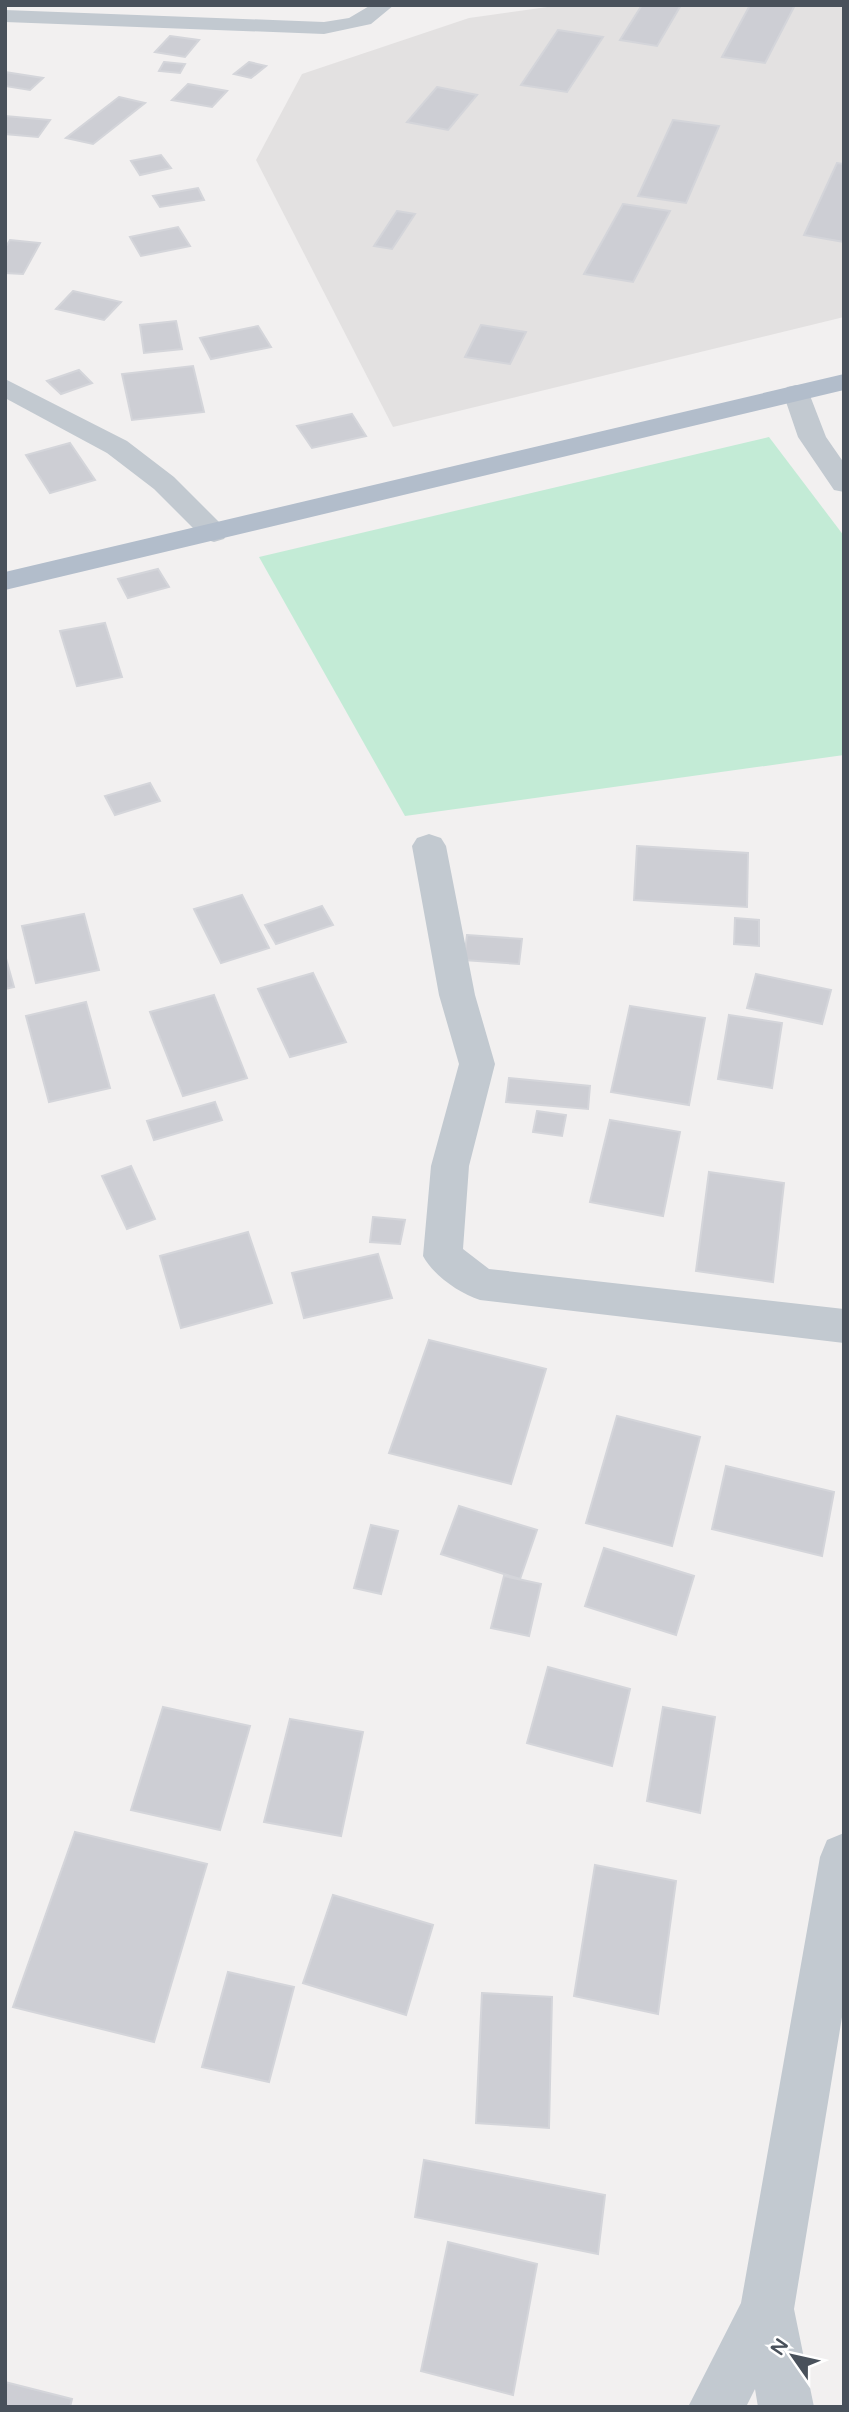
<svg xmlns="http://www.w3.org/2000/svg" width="849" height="2412" font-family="'Varela Round',sans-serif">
	<rect width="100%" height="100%" fill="#f2f0f0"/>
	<path fill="#e3e1e1" d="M562,5H844V317L393,427L256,160L302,74L469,18Z"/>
	<path fill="#c3ebd6" d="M769,437L844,536V755L405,816L259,557Z"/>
	<g fill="#cdced4" stroke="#d4d5da" stroke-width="2">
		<path d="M642,5H681L657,46L620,40Z"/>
		<path d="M750,5H795L765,63L722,57Z"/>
		<path d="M558,30L603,37L567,92L521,85Z"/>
		<path d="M170,36L199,40L185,57L155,52Z"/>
		<path d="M164,62L185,64L180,73L159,71Z"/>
		<path d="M249,62L266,66L251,78L234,74Z"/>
		<path d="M5,72L43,78L30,90L5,86Z"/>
		<path d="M188,84L227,91L212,107L172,100Z"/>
		<path d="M437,87L477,95L448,130L407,122Z"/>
		<path d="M119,97L145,103L93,144L66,138Z"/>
		<path d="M5,116L50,120L38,137L5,134Z"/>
		<path d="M673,120L719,126L686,203L638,196Z"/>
		<path d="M161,155L171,168L140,175L131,161Z"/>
		<path d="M837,163L844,164V242L804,235Z"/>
		<path d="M198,188L204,200L160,207L153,196Z"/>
		<path d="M623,204L670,211L633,282L584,274Z"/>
		<path d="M397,211L415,214L392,249L374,246Z"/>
		<path d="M178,227L190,246L141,256L130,237Z"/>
		<path d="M10,240L40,243L23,274L5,273V248Z"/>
		<path d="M73,291L121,302L104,320L56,309Z"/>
		<path d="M176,321L182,349L144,353L140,325Z"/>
		<path d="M481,325L526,332L510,364L465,357Z"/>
		<path d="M258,326L271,347L211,359L200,338Z"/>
		<path d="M193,366L204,412L132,420L122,374Z"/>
		<path d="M79,370L92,383L61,394L47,381Z"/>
		<path d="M352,414L366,436L312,448L297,426Z"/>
		<path d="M70,443L95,480L50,493L26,455Z"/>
		<path d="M158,569L169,587L128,598L118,579Z"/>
		<path d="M105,623L122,677L77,686L60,631Z"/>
		<path d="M150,783L160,801L115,815L105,796Z"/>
		<path d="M637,846L748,853L747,907L634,900Z"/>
		<path d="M242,895L269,948L221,963L194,909Z"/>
		<path d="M322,906L333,925L276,944L265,925Z"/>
		<path d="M84,914L99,970L36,983L22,926Z"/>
		<path d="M735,918L759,920V946L734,944Z"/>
		<path d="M467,935L522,939L519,964L464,960Z"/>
		<path d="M5,955L14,987L5,989Z"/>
		<path d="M313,973L346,1042L290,1057L258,989Z"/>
		<path d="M756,974L831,990L822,1024L747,1008Z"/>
		<path d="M214,995L247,1078L183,1096L150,1012Z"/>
		<path d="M86,1002L110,1088L49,1102L26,1016Z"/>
		<path d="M630,1006L705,1018L689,1105L611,1092Z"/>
		<path d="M729,1015L782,1023L772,1088L718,1079Z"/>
		<path d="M509,1078L590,1086L588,1109L506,1102Z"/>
		<path d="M215,1102L222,1120L154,1140L147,1121Z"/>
		<path d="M537,1111L566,1115L562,1136L533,1132Z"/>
		<path d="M610,1120L680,1132L663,1216L590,1202Z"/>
		<path d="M131,1166L155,1219L127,1229L102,1176Z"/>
		<path d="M709,1172L784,1183L773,1282L696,1271Z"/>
		<path d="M373,1217L405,1220L400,1244L370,1242Z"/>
		<path d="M248,1232L272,1303L181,1328L160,1256Z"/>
		<path d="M378,1254L392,1298L304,1318L292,1273Z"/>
		<path d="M429,1340L546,1369L511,1484L389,1453Z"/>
		<path d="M617,1416L700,1437L672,1546L586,1523Z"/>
		<path d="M726,1466L834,1492L822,1556L712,1529Z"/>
		<path d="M459,1506L537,1530L520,1579L441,1554Z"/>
		<path d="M371,1525L398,1531L381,1594L354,1588Z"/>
		<path d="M604,1548L694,1576L676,1635L585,1606Z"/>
		<path d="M504,1576L541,1584L529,1636L491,1628Z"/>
		<path d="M548,1667L630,1689L612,1766L527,1743Z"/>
		<path d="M163,1707L250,1726L220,1830L131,1810Z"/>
		<path d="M663,1707L715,1717L700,1813L647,1801Z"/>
		<path d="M290,1719L363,1732L341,1836L264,1822Z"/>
		<path d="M75,1832L207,1864L154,2042L13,2007Z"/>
		<path d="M595,1865L676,1881L658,2014L574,1996Z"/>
		<path d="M333,1895L433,1925L406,2015L303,1983Z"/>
		<path d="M228,1972L294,1987L269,2082L202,2067Z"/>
		<path d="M482,1993L552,1997L549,2128L476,2123Z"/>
		<path d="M424,2160L605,2195L598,2254L415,2217Z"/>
		<path d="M448,2242L537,2264L513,2395L421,2371Z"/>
		<path d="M5,2382L72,2399L70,2407H5Z"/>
	</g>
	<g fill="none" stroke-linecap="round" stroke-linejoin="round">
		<g fill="#c2c9d0" fill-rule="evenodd">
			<path d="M371,5H394L371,24L324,34L5,22V10L324,22L349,18Z"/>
			<path d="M5,379L127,441L174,477L224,527L228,533L224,539L214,542L204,539L154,489L107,453L5,398Z"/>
			<path d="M796,385L805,387L809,393L826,437L844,463V492L834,490L798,437L783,393L787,387Z"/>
			<path d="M429,834L441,838L446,846L475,995L495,1064L469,1166L463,1249L489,1269L844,1309V1343L480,1300C459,1293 434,1276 423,1256L431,1166L459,1064L439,995L412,846L417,838Z"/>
			<path d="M844,1833V2005L794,2309L814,2407H758L755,2389L746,2407H688L741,2303L820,1857L827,1840Z"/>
		</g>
		<path fill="#b2bdcb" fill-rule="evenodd" d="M844,374V390L5,590V572Z"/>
	</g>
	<rect width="849" height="2412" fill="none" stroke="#49515b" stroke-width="14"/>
	<g transform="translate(793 2356) rotate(304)" stroke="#ffffff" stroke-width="5" paint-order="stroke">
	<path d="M0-5L12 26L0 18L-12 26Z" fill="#49515b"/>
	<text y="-10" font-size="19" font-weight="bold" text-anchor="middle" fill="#49515b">N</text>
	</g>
</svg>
